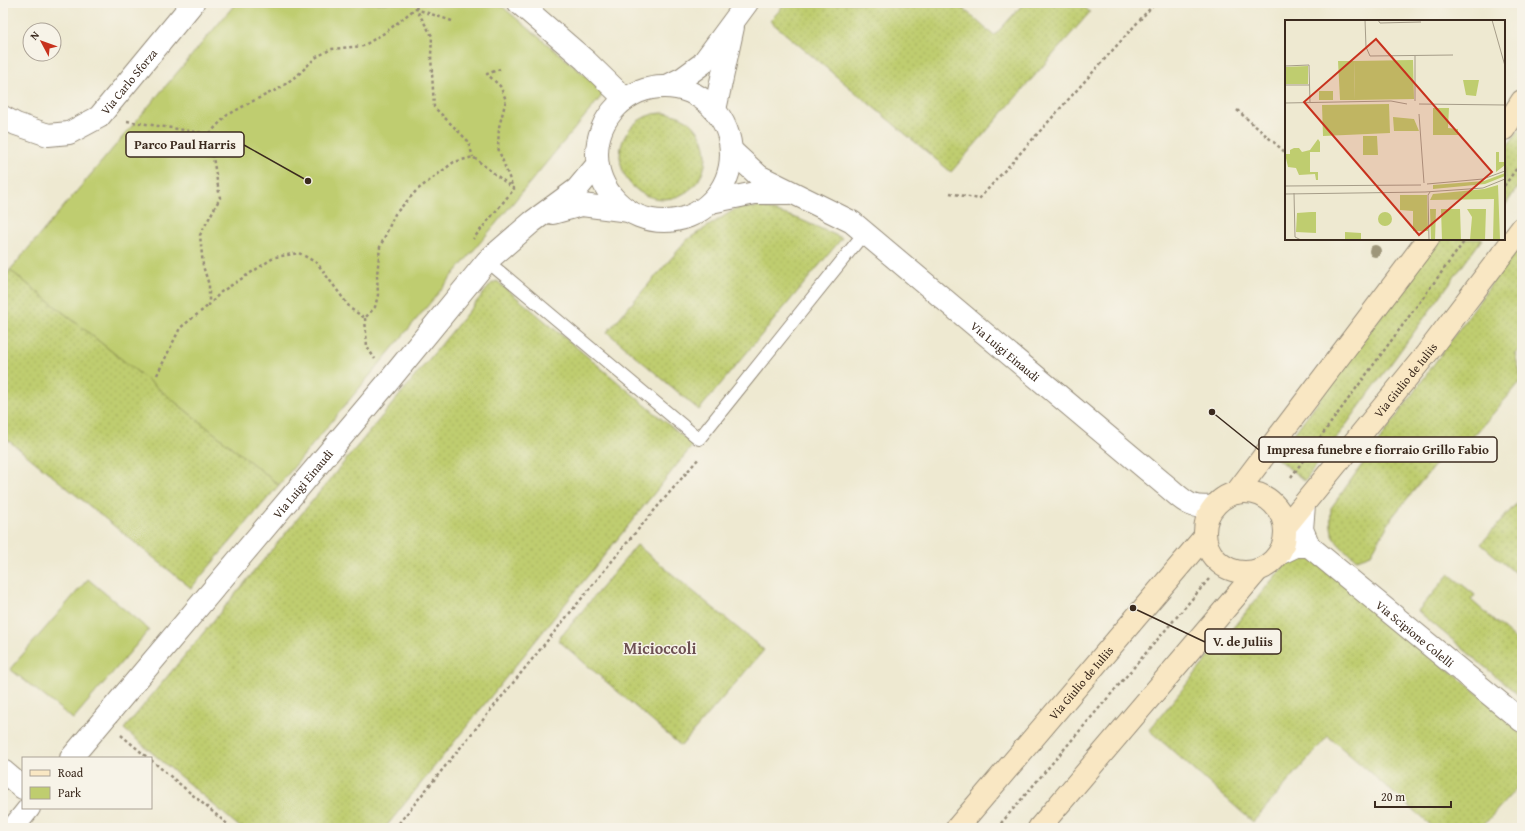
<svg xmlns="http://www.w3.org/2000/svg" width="1525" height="831" font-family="'Gentium Book Plus',serif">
	<defs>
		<pattern id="grass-dots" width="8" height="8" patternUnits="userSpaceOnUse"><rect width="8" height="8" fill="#bfcd6f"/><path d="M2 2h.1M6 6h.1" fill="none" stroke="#a5b060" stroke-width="1.8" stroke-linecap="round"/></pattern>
	</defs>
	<rect width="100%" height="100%" fill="#f7f3e8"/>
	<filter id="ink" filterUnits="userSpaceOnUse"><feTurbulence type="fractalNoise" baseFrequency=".025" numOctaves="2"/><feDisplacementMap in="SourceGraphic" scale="8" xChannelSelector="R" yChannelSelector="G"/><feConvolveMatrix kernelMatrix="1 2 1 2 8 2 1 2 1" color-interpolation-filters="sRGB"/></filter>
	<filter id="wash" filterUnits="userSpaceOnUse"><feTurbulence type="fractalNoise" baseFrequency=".012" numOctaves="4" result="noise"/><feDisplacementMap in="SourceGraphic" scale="16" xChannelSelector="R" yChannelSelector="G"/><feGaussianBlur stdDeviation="0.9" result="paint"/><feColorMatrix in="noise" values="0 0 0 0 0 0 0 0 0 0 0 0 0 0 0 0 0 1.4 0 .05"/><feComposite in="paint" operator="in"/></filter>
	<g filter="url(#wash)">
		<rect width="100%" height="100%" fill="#eee9d1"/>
		<g fill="url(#grass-dots)" stroke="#7d7c46">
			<path d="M786,3H957L994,36L1024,3H1079L1090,12L951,172L770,21Z"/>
			<circle cx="663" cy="156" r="43"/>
			<path d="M1522,126V181L1504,207V150Z"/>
			<path d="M761,207L799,219L842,238L699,410L607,332L688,239L737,208Z"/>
			<path d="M1438,239H1482L1305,481L1276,458Z"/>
			<path d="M1522,241V346L1515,354L1522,380L1470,440L1449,448L1393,516L1371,554L1357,559C1334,543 1329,537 1331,508Z"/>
			<path d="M10,270L279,485L191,588L3,436V278Z"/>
			<path d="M497,281L693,445L385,828H241L124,729L492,283Z"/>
			<path d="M1522,497V579L1481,544Z"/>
			<path d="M637,545L764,650L681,746L558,640Z"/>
			<path d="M1302,555L1311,557L1522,730V782L1481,828H1434L1328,736L1253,822L1149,730L1287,562Z"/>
			<path d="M1449,574L1475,595L1471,600L1522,645V698L1418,611Z"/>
		</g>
		<g fill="#bfcd6f" stroke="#7d7c46">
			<path d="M236,3H498L605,92L279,485L10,270Z"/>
			<path d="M88,579L149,630L73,719L10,669Z"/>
		</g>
	</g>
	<g filter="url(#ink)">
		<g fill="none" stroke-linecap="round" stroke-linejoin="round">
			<g stroke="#948a78" stroke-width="14">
				<path id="service" d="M487,261L699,439L865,232"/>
			</g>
			<g stroke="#948a78" stroke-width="24">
				<g id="minor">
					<path d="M519,3L585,60L625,99"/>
					<path d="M667,86L683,78L702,64L747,3"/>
					<circle cx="664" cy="154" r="67"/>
					<path d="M715,110L733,27"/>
					<path id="s1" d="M3,117L16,124L48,135L69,133L99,117L193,3"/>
					<path id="s2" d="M732,151L759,176L852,222L1164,484C1183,499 1188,510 1214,506"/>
					<path d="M711,202L755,193H788"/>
					<path d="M553,213L582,205L629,211"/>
					<path id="s3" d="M1304,505L1302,529L1309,546L1522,721"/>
					<path d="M1279,554L1296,546H1309"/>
					<path id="s4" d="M71,758L388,382L487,261L532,222L577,189L597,165"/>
					<path d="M3,771L23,788"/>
					<path d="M13,828L29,808"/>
				</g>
			</g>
			<g stroke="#948a78" stroke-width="24">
				<g id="secondary">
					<path d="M1504,129L1522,101"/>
					<circle cx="1245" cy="532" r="40"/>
					<path d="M1236,493L1428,239"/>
					<path id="s5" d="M1285,527L1427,353L1522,228"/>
					<path id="s6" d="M957,828L1205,536"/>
					<path d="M1039,828L1258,570"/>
				</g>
			</g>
			<g stroke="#948a78" stroke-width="2.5" stroke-dasharray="3 3" stroke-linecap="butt">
				<path d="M422,3L386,32L363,46L331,49L315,58L300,73L280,88L251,102L226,116L209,134L220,198L200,235L203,266L209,285V305L221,292L275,257L299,253L317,263L351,309L365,318L375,307L378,295L377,275L380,247L395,214L417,190L454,162L473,157L514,189L473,239"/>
				<path d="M452,21L416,9L432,36L431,56L434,107L468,141L473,157"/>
				<path d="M500,69L487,74L500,86L506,100L499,127L498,148L513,188"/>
				<path d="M1237,110L1286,153"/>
				<path d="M127,121L209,134"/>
				<path d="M1504,186L1522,161"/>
				<path d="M950,193L979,199L1155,3"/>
				<path d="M365,318L367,347L375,359"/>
				<path d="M157,375L180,328L209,305"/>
				<path d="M1291,477L1466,239"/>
				<path d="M121,735L148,758"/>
				<path d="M151,760L232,828"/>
				<path d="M395,828L630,539L699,458"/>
				<path d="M997,828L1209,579"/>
			</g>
			<use href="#service" stroke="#fff" stroke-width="12"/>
			<use href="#minor" stroke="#fff" stroke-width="22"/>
			<use href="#secondary" stroke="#f9e7c3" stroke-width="22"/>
		</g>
		<circle fill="#9e967a" cx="1375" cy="251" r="6"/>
	</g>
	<g text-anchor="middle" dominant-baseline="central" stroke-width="3" stroke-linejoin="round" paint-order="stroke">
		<g font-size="12" fill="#3b2a1e" stroke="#f7f3e8">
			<text stroke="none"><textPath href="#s1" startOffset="150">Via Carlo Sforza</textPath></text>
			<text stroke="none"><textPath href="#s2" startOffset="341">Via Luigi Einaudi</textPath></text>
			<text stroke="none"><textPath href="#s5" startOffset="190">Via Giulio de Iuliis</textPath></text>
			<text stroke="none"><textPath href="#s4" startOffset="359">Via Luigi Einaudi</textPath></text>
			<text stroke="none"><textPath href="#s3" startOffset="180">Via Scipione Colelli</textPath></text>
			<text stroke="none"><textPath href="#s6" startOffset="191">Via Giulio de Iuliis</textPath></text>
		</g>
		<g font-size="16" font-weight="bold" fill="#6d5153" stroke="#f7f3e8">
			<text x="660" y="648">Micioccoli</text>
		</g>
	</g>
	<g transform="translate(1285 20)">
		<rect width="220" height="220" fill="#eee9d1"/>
		<path d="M53,41H69L70,80H55ZM178,60H194L191,76L181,75ZM104,84L105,113L38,116L37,85ZM148,88H164L163,108L173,109V115H148ZM108,97L129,99L134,111H109ZM78,116H92L93,135H78ZM33,119L35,122V132H25V152H33V160H31L30,154L14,155L11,148L3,147L0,134H5V130L9,128H14L17,132L25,130ZM211,132H214V142H219L220,139V145L211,152ZM220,153V156L200,164L148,169V165L199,161ZM213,165L215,220H208L209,179L145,180L148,174L199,169ZM115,175H142L143,211H128V191L115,190ZM145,189H151L150,220H146ZM156,189H175L176,220H157ZM182,189H201L200,220H185L187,197ZM93 199a7 7 0 1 1 14 0a7 7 0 1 1-14 0ZM26,192H31V213L11,212L12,193ZM60,212L76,213V220H60Z" fill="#bfcd6f"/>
		<path d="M128,40L129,79L70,80L69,41ZM23,46V64H0V47ZM34,71H48V80H34Z" fill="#bfcd6f"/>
		<path fill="none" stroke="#a69d89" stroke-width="1" d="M80,0L81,27L85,36L168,35M93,0L95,3L136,2M207,0L220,46M130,36V81M0,46L24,45L25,83M0,65H24M0,83L106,81L122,84M134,84L220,85M134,94L139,163M142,164L198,159L220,151M0,166L136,165M9,173L10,217L16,220M0,174L140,172L198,168L220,159M144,220L143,175L145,172"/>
		<path fill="#c8321e" fill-opacity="0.15" stroke="#c8321e" stroke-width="2" d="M91,19L207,152L134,215L19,82Z"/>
		<rect width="220" height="220" fill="none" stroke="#3b2a1e" stroke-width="2"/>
	</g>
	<path fill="none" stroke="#3b2a1e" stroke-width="1.5" d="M308 181L244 145M1212 412L1259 450M1133 608L1205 642"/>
	<g fill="#3b2a1e" stroke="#f7f3e8" stroke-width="1.5">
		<circle cx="308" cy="181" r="4"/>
		<circle cx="1212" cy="412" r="4"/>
		<circle cx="1133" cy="608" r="4"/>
	</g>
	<g fill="#f7f3e8" stroke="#3b2a1e" stroke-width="1.5">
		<rect x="126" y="132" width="118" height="25" rx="4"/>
		<rect x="1259" y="437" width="238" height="25" rx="4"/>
		<rect x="1205" y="629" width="76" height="25" rx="4"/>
	</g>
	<g font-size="13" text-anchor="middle" font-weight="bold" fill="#3b2a1e">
		<text x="185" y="149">Parco Paul Harris</text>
		<text x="1378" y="454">Impresa funebre e fiorraio Grillo Fabio</text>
		<text x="1243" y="646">V. de Juliis</text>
	</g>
	<rect width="1525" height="831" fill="none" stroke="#f7f3e8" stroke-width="16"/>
	<rect x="22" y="757" width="130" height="52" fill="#f7f3e8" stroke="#aca397"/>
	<rect x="30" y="770" width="20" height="6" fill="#f9e7c3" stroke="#aca397"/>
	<text x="58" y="777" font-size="12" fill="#3b2a1e">Road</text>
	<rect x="30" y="787" width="20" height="12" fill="#bfcd6f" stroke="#aca397"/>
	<text x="58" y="797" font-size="12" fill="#3b2a1e">Park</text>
	<g transform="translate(42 42) rotate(311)"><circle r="19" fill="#f7f3e8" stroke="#aca397"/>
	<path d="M0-3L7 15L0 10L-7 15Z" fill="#c8321e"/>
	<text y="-6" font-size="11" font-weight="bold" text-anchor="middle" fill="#3b2a1e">N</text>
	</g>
	<path d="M1375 801v6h76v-6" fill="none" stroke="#3b2a1e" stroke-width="2"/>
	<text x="1381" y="801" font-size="12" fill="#3b2a1e" stroke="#f7f3e8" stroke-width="3" paint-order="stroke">20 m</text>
</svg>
